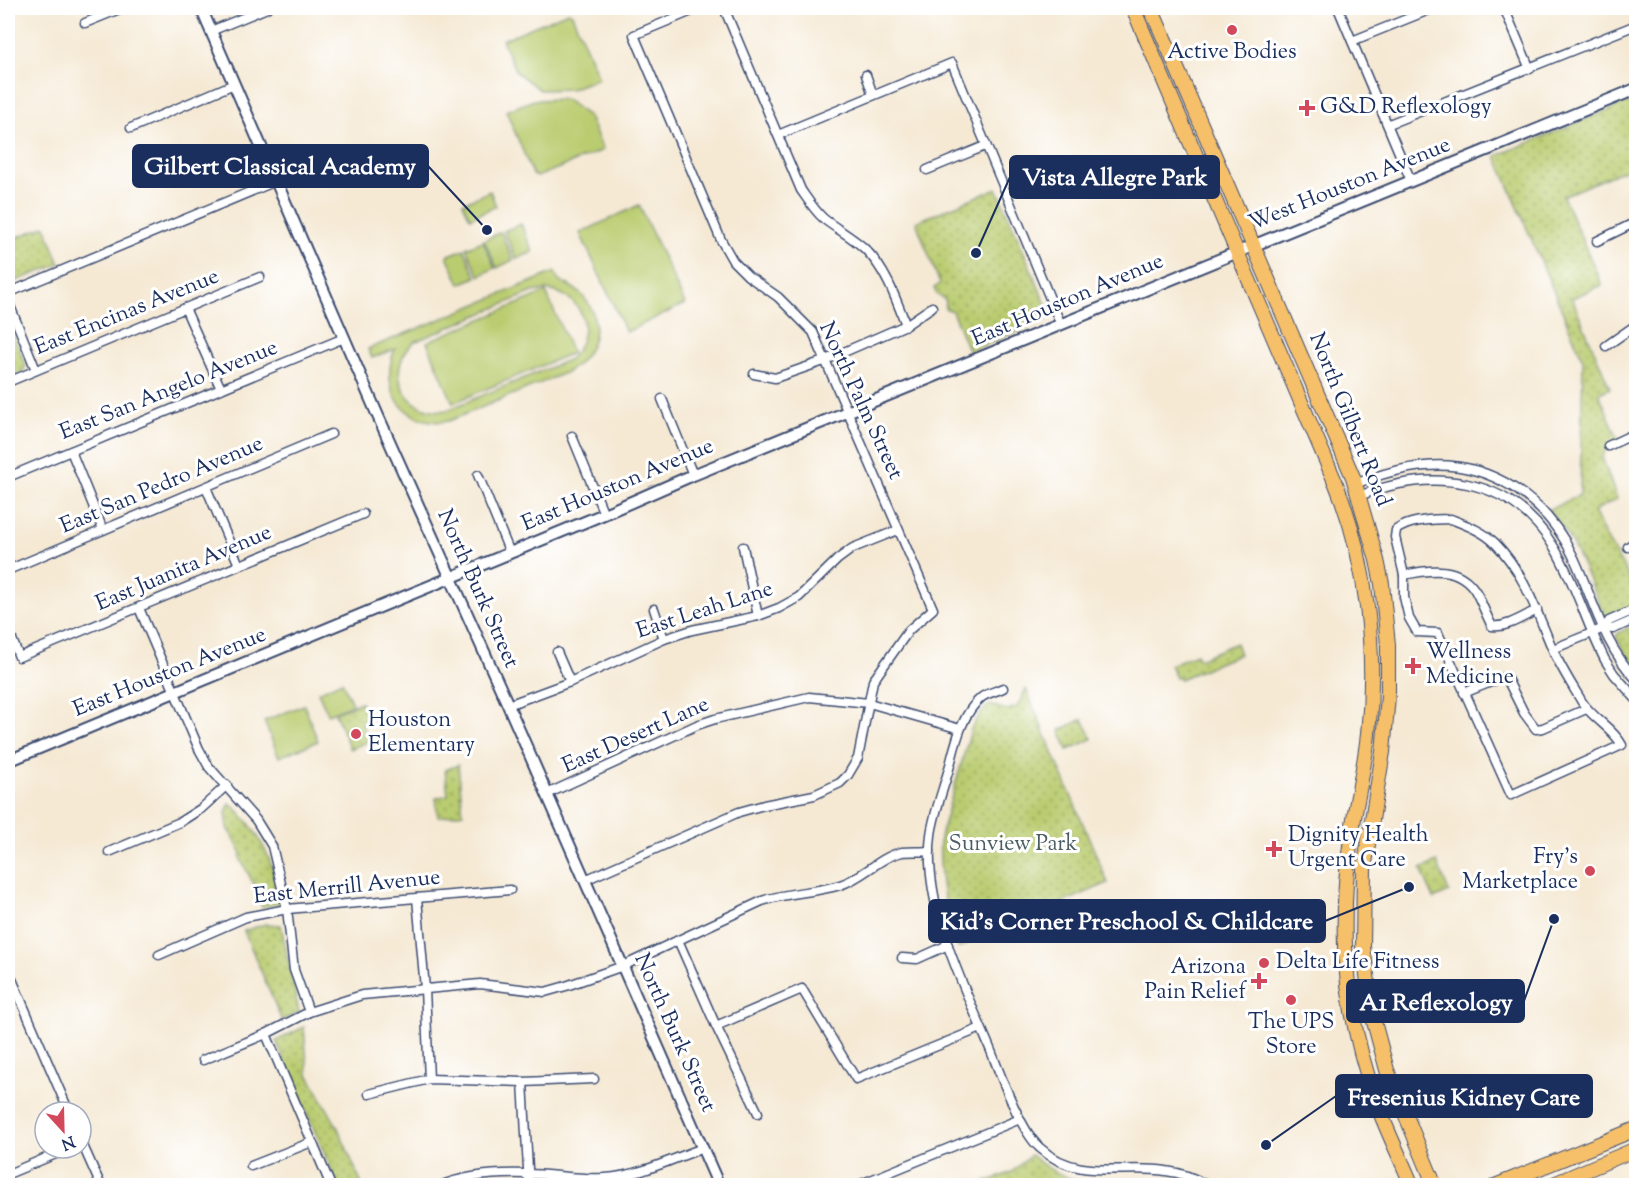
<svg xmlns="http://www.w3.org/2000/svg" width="1644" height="1193" font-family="'Sorts Mill Goudy',serif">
	<defs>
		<pattern id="green-dots" width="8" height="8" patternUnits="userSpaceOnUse" patternTransform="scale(1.5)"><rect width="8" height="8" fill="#bacc6f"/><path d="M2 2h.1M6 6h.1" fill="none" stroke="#96a65e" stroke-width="1.8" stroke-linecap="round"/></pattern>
	</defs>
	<rect width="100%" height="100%" fill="#fff"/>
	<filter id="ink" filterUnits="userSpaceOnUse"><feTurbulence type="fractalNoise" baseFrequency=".0167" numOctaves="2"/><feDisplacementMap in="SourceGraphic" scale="12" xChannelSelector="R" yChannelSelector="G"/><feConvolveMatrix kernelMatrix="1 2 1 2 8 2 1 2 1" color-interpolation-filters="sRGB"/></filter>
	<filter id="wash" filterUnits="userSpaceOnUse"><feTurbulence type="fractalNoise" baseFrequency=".008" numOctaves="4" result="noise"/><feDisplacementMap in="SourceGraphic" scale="24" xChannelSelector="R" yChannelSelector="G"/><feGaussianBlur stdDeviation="1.35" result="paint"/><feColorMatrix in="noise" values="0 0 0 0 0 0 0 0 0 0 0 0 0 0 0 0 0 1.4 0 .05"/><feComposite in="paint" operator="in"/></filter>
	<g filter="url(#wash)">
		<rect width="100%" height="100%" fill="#f5e9d4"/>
		<g fill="url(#green-dots)" stroke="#6a7e66" stroke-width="1.5">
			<path d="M1636,99V165L1563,196L1602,285L1572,298L1610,388L1599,393L1619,441L1608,446L1602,457L1617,499L1594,511C1599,521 1603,532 1608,541C1619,561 1636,582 1636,606L1608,618L1604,616C1588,579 1576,540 1548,510L1580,495L1583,360L1496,156Z"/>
			<path d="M997,188L1049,312V318L969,352L952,311L945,308L946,301L936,293L934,288L940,284L916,222Z"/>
			<path d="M45,226L60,264L8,284V241Z"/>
			<path d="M8,321L26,365L23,372L8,378Z"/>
			<path d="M1636,624V665L1625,653L1616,637L1618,633Z"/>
			<path d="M1236,643L1240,654L1180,679L1178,677L1176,678L1170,665L1196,654L1199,659Z"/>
			<path d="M1026,689L1108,883L958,948C945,919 938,868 940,837L972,727C977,719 981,709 990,705L1007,710L1017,707Z"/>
			<path d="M361,702L367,718L362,724L369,741L350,749L335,713Z"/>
			<path d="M1083,719L1092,739L1068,750L1060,730Z"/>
			<path d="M458,765L463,813L438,817L436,798L448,795L445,770Z"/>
			<path d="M230,803C261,830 274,865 282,903L262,907L253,883L240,858L241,852L228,828L226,812Z"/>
			<path d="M1437,862L1449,892L1434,899L1421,869Z"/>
			<path d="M265,924L281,925L299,1012L282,1021L244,931Z"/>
			<path d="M304,1027L308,1074L338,1128L362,1185H338L276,1041Z"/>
			<path d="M1031,1155C1074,1193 1117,1185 1170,1184L1179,1185H979L1012,1172Z"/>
		</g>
		<g fill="#bacc6f" stroke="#6a7e66" stroke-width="1.5" fill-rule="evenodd">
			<path d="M568,12L572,14L599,78L571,89L540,90L516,72L502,40Z"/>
			<path d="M565,99L589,117L603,150L537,177L533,175L506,111L534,100Z"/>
			<path d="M490,191L496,206L470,218L463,203Z"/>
			<path d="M639,205L685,304L626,332L580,233Z"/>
			<path d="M521,224L533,252L516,259L504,231Z"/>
			<path d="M501,232L513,260L497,268L484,240Z"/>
			<path d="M483,241L495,268L479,276L466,248Z"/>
			<path d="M464,249L476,277L460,284L447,256Z"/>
			<path d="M555,272L559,281C604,297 607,348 567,372L449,421C404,427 378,390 395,349L372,358L368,349ZM546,290C584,294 597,334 568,360L447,410C405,416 383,370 414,342L533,292Z"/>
			<path d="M546,292L572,353L453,403L427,342Z"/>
			<path d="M342,681L352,704L328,714L318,692Z"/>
			<path d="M304,705L318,741L279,757L264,721Z"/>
		</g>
	</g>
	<g filter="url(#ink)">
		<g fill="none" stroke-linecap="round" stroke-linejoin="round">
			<g stroke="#3c4b70" stroke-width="11">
				<g id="minor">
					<path d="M724,8L801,190C808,200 814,210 824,219C838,230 854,238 866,250C886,270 896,299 906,325"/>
					<path d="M1338,8L1411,181"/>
					<path d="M1504,8L1530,69"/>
					<path d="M85,23L122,8"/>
					<path d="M211,31L267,8"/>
					<path d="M1352,41L1434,8"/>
					<path d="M866,75L873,95"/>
					<path d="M1389,124L1636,25"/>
					<path d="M131,128L234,84"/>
					<path d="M778,135L952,63L1061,325"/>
					<path d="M927,170L985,146"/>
					<path d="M1597,241L1636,222"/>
					<path d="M8,293L276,181"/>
					<path d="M8,301L36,370"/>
					<path d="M185,308L221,389"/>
					<path d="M1606,346L1636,325"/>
					<path d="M754,374L775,378L821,362L906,325L932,307"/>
					<path d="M8,382L260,277"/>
					<path d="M662,399L693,475"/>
					<path d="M572,436L604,514"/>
					<path d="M1608,446L1636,433"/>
					<path d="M71,451L103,530"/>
					<path d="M478,475L510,553"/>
					<path d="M8,477L344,338"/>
					<path d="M1355,484C1378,475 1401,468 1425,466C1491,460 1547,500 1574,558C1593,599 1604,646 1636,679"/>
					<path d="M206,487L239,565"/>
					<path d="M1359,496C1431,467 1511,476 1554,547C1575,582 1586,623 1605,660L1614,674L1636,699"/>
					<path d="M1451,519C1466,525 1483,531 1495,543C1524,572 1537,613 1553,650C1561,668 1572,685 1582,702C1593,719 1613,728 1622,745L1511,795L1438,633L1417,632L1409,618L1404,597V575L1395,537L1396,530C1412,519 1432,520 1451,519Z"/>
					<path d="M743,547L758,616"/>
					<path d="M1628,547L1636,541"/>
					<path d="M8,570L331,434"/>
					<path d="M1404,575C1430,569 1460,565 1476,592C1482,603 1486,615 1492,626C1507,628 1524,616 1537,610"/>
					<path d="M139,608L199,749L209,767L256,820L272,846L287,909L294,970L309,1012"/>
					<path d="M654,609L664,639"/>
					<path d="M1604,628L1609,621L1636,609"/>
					<path d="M8,629L19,657L363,514"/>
					<path d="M1553,649L1604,628L1613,629L1636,619"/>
					<path d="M557,652L570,682"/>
					<path d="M1003,688C997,691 988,693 982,697C962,713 956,742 950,765C944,788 934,812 931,835C922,906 965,988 991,1051C1001,1076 1021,1132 1040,1148C1077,1182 1124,1164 1166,1171C1182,1173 1195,1178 1209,1186"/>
					<path d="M1464,693L1501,678L1507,679L1524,713L1536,729L1543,728L1586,709"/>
					<path d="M508,705L570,682L664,639L692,630L758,616L779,608L799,597L838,559L853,548L898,530"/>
					<path d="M547,794L697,725L715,719L809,697L869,703L960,729"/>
					<path d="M109,852L180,822L202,808L227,785"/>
					<path d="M585,880L739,812L764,805L814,795L840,783L848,775L858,758L873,681L909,630L933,609L813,332L778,297L748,276L733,261L721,240L634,35L699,8"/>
					<path d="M417,898L425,989L429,1079"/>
					<path d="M678,940L716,1026L758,1113"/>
					<path d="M159,955L246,917L287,909L510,890"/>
					<path d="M902,958L917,959L948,945"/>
					<path d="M8,970L69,1112"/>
					<path d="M716,1026L802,989L856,1079L981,1028"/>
					<path d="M266,1034L331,1186"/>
					<path d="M203,1060L266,1034L309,1012L362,995L480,984L545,992L566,986L623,966L762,901C788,892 814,893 840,885C863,878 879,857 902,852C910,851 921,852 930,851"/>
					<path d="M523,1082L529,1186"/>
					<path d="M369,1094L429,1079L523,1082L594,1079"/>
					<path d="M81,1141L101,1186"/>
					<path d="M251,1166L312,1142"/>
					<path d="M8,1174L70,1148"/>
					<path d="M440,1186C466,1175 499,1173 527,1174C553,1174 579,1180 605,1178C639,1176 672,1159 703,1148"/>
					<path d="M856,1186L1020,1119"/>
				</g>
			</g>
			<g stroke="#3c4b70" stroke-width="14">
				<g id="tertiary">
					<path d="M201,8L378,416L508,705L719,1186"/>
					<path d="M8,761L604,514L693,475L1636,89"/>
				</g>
			</g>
			<g stroke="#3c4b70" stroke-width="16">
				<g id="primary">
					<path d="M1133,8L1336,484C1367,561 1377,651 1368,734C1364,772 1354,809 1350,846C1345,879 1344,913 1345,946C1347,997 1358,1050 1375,1098C1385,1128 1400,1156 1412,1186"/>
					<path d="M1151,8L1353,477L1377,560L1382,584L1388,645V696L1383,752L1364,869L1363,947L1373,1018L1387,1070L1435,1186"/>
					<path d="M1495,1186L1636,1129"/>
					<path d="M1549,1186L1636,1149"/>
				</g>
			</g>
			<use href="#minor" stroke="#fff" stroke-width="8"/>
			<use href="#tertiary" stroke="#fff" stroke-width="10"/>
			<use href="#primary" stroke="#f6c06b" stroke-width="14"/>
		</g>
	</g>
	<g fill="#d1495b" stroke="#fff" stroke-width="2">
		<circle cx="1232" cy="30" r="6"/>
		<path d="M1304 99h6v6h6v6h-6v6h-6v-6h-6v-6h6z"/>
		<path d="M1410 657h6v6h6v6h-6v6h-6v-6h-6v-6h6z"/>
		<circle cx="356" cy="734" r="6"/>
		<path d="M1271 840h6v6h6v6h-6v6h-6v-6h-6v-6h6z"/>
		<circle cx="1590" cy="871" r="6"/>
		<circle cx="1264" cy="963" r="6"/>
		<path d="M1256 972h6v6h6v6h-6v6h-6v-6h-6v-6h6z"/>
		<circle cx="1291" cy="1000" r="6"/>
	</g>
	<g text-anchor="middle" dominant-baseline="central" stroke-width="6" stroke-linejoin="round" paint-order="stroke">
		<g font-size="22" fill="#1b2f5e" stroke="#fff" text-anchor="start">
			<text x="1232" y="53" text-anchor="middle">Active Bodies</text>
			<text x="1320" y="108">G&amp;D Reflexology</text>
			<text x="1426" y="653">Wellness<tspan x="1426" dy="25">Medicine</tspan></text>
			<text x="368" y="721">Houston<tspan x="368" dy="25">Elementary</tspan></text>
			<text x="1288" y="836">Dignity Health<tspan x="1288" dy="25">Urgent Care</tspan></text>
			<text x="1578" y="858" text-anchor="end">Fry's<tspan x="1578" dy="25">Marketplace</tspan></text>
			<text x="1276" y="963">Delta Life Fitness</text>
			<text x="1246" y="968" text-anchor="end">Arizona<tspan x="1246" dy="25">Pain Relief</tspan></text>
			<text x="1291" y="1023" text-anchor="middle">The UPS<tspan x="1291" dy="25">Store</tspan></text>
		</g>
		<g font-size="22" fill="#1b2f5e" stroke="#fff">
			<text transform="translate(1350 185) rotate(-22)">West Houston Avenue</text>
			<text transform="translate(1068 301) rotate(-23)">East Houston Avenue</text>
			<text transform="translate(127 313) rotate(-22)">East Encinas Avenue</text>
			<text transform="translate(169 391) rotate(-22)">East San Angelo Avenue</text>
			<text transform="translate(860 401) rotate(65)">North Palm Street</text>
			<text transform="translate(1349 420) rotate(68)">North Gilbert Road</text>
			<text transform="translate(162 486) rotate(-23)">East San Pedro Avenue</text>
			<text transform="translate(618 486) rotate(-23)">East Houston Avenue</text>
			<text transform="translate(184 569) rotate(-23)">East Juanita Avenue</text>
			<text transform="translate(477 589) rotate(66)">North Burk Street</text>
			<text transform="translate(705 611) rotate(-18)">East Leah Lane</text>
			<text transform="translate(170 673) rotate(-22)">East Houston Avenue</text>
			<text transform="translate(636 736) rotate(-24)">East Desert Lane</text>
			<text transform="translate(347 888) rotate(-6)">East Merrill Avenue</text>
			<text transform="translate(674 1033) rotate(66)">North Burk Street</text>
		</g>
		<g font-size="22" fill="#4b5e63" stroke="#fff">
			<text x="1013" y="845">Sunview Park</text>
		</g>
	</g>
	<path fill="none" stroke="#1b2f5e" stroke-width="2" d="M487 230L428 166M976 253L1010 177M1409 887L1325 921M1554 919L1524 1001M1266 1145L1336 1096"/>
	<g fill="#1b2f5e" stroke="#fff" stroke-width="2">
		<circle cx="487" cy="230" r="6"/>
		<circle cx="976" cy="253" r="6"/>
		<circle cx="1409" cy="887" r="6"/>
		<circle cx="1554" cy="919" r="6"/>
		<circle cx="1266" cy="1145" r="6"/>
	</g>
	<g fill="#1b2f5e" stroke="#1b2f5e" stroke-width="2">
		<rect x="133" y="145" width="295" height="42" rx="6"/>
		<rect x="1010" y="156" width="209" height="42" rx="6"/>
		<rect x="929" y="900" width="396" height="42" rx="6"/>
		<rect x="1347" y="980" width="177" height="42" rx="6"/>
		<rect x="1336" y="1075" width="256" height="42" rx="6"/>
	</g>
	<g font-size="24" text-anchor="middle" font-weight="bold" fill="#fff">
		<text x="280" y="174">Gilbert Classical Academy</text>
		<text x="1115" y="185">Vista Allegre Park</text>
		<text x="1127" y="929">Kid's Corner Preschool &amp; Childcare</text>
		<text x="1436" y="1010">A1 Reflexology</text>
		<text x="1464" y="1105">Fresenius Kidney Care</text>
	</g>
	<rect width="1644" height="1193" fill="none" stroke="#fff" stroke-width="30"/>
	<g transform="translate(63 1130) rotate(158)"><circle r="28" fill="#ffffff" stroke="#a4acbf" stroke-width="1.5"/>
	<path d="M0-4.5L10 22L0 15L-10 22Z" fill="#d1495b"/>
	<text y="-9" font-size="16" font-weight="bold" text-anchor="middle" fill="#1b2f5e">N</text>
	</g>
</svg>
